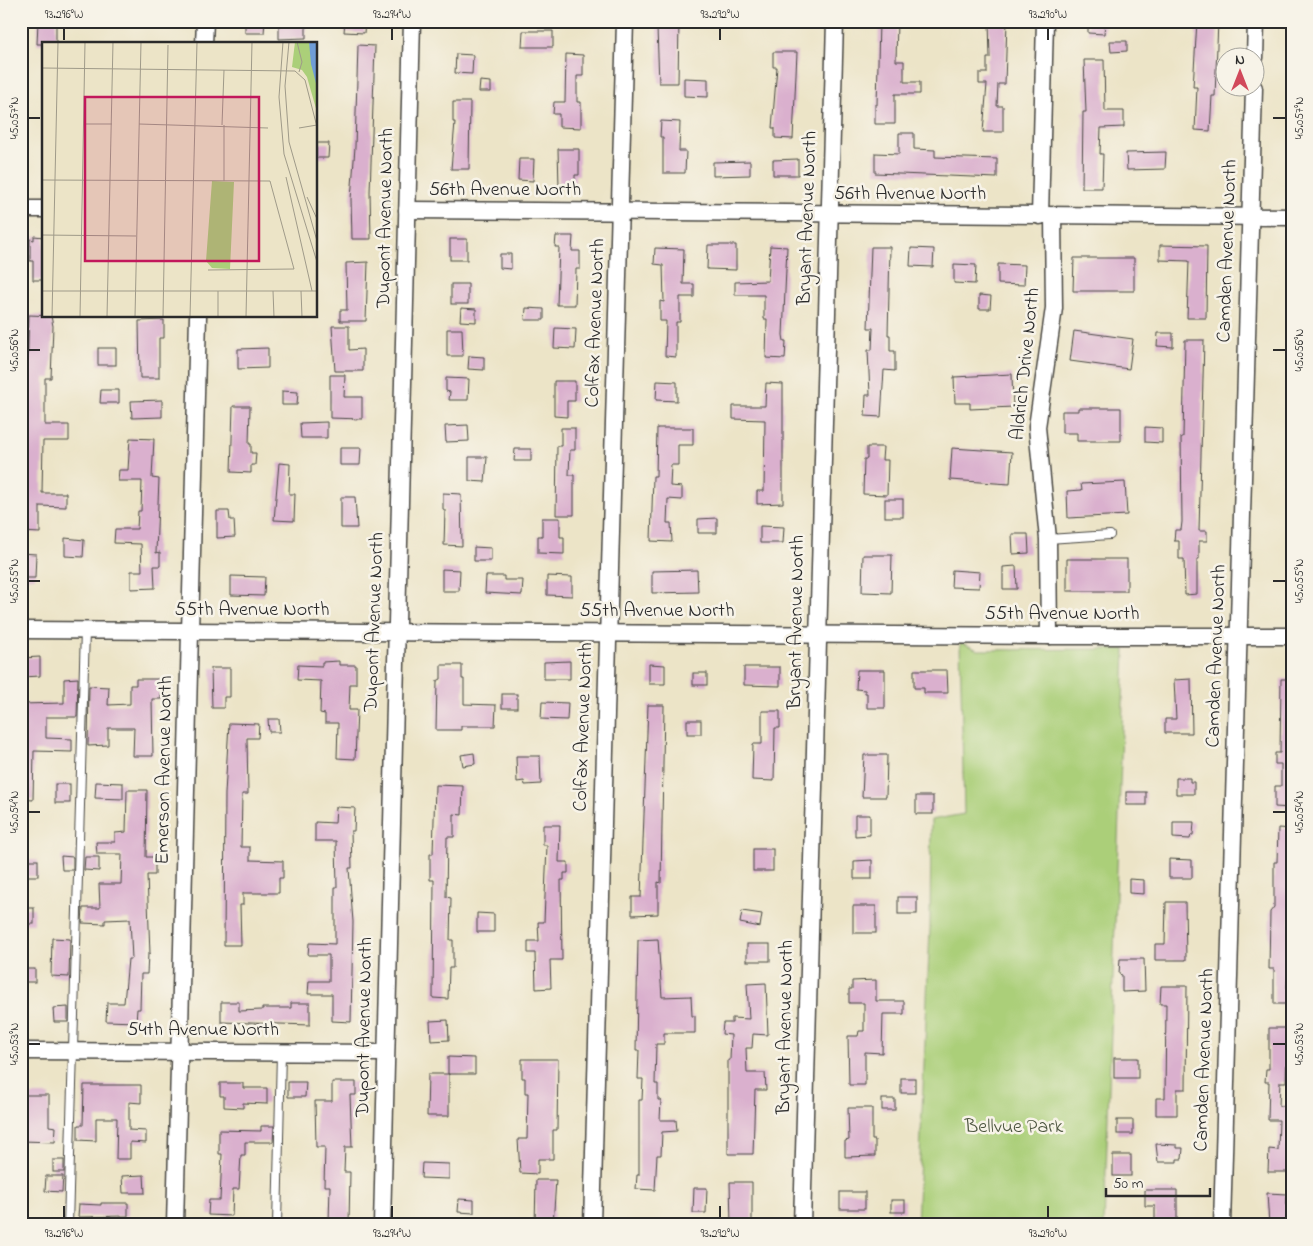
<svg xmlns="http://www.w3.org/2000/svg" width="1313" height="1246" font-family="'Indie Flower',sans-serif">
	<rect width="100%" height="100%" fill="#f7f3e8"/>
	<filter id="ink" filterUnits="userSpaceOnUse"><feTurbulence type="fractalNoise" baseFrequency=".02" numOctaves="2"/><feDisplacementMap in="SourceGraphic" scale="10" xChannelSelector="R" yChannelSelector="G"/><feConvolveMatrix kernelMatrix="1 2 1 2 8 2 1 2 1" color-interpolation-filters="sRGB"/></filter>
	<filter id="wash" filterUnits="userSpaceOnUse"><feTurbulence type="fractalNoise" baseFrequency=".0096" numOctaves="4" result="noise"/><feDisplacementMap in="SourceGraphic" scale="20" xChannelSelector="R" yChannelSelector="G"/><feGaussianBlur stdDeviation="1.12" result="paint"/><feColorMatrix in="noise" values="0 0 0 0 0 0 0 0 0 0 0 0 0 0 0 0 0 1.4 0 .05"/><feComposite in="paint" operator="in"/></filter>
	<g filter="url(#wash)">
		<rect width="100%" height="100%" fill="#ece4c7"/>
		<path fill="#abcf79" stroke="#6b7d52" d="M960,642L978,650L1125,649L1104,1225H917L930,929L931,820L964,814Z"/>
		<g id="blocks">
			<g fill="#dab0ce">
				<path d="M38,21H56V44H37Z"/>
				<path d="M245,21H265L264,33H245Z"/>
				<path d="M345,21H365L364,33L344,32Z"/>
				<path d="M663,21H679L678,83H659L657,28H662Z"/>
				<path d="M879,21H897L896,61H904V82H920V94H895V124H875V105H877Z"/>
				<path d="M989,21H1007L1005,84H998L997,106H1003V132H983L987,84H979V73H987V58H990Z"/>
				<path d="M1088,21H1105L1104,34L1088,33Z"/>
				<path d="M1197,21H1218L1215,96H1212L1210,131L1195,130L1197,87H1193Z"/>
				<path d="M279,25H306V38L279,39Z"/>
				<path d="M523,31H553V47H522Z"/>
				<path d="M1110,41H1127V51L1111,52Z"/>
				<path d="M358,45L375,46L370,192L371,239H352L351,199L355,147Z"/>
				<path d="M773,52H797L793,139L775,138V128H772L777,67H773Z"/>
				<path d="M456,54L473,55L472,74L455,73Z"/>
				<path d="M566,54L583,55V76H577V102H581V128L559,127V114H553L554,102H565Z"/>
				<path d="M1084,60H1104L1105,111H1124V127L1101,128L1100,154H1103L1102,188H1082L1083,112H1086Z"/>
				<path d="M684,78L708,79V97L684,96Z"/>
				<path d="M480,81L491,82V92H479Z"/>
				<path d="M453,102H470L469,169H451L455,122H453Z"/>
				<path d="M661,121L680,122L679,151H686L685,173H663V137H660Z"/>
				<path d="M899,133H914V149L935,150V157L997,159V178L875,173V153L899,154Z"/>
				<path d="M316,143H329L328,158H316Z"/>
				<path d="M558,149H579V175H575V186L559,187Z"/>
				<path d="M1166,152L1165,169L1127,170L1126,153Z"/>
				<path d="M519,159H534L533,181L518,180Z"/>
				<path d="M798,159V175H773V160Z"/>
				<path d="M750,161V175L713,176V162Z"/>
				<path d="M34,236L44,237V280H33V261H30V239L34,240Z"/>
				<path d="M556,236H573L572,251H580V269H576L575,305H557L559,247H555Z"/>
				<rect x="450" y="239" width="17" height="21"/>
				<path d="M708,245H736V270L707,269Z"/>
				<path d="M1160,245L1207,246L1206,318H1187L1189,261L1160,260Z"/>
				<path d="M770,246L787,247L783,335L784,341H786L785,359L766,358L767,319H764V295H735V282L768,281Z"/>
				<path d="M871,247H890L888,335H890V351H895V371L884,370L881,417L865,416L866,395H870L868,350H872L873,328H868Z"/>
				<path d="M655,248L684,249L683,284H694V297H680V322H676V357L665,356L666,321H660V301L664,302L663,265L654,264Z"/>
				<path d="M911,248L934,249L933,267L910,266Z"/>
				<path d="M500,254H511V269L500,268Z"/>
				<path d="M1074,258H1134V291H1073Z"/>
				<path d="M368,262L366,321H340V310H347L346,263Z"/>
				<path d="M954,264L976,265L975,284L954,283Z"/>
				<path d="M998,264L1025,265L1024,285L998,284Z"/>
				<rect x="451" y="284" width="17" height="20"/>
				<path d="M979,295L991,296L990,309H979Z"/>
				<path d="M461,308L476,309V322L460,321Z"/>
				<path d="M526,308L544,309V320H525Z"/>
				<path d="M29,315L51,316L53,326L51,378H45V425H69V441H43L42,493H66V507L40,506V533L22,532Z"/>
				<path d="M164,320V338H159V378H140L139,321Z"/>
				<path d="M332,326H349V350L363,349V371H335Z"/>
				<path d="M555,328L576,329L575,349L554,348Z"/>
				<path d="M447,329H462L463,356H447Z"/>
				<path d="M1074,331L1133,339L1129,369L1070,361Z"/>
				<path d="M1158,333H1173V347L1157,346Z"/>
				<path d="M1185,340H1204L1199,531H1207V541H1199V559H1197V594L1185,595L1184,559H1179V541H1174L1175,530H1181L1182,522L1181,437H1183Z"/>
				<rect x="98" y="348" width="18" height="17"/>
				<path d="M268,348V368L238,369V349Z"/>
				<path d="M469,356L484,357V370L468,369Z"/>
				<path d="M1012,374L1013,407L970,409V403H955L954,377Z"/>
				<path d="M330,375H345L344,397H362V419L330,418Z"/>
				<path d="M446,378L469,379L468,400H449L450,392L446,391Z"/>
				<path d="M554,381H575V401H567V417L554,416Z"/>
				<path d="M657,381L677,382V401L656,400Z"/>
				<path d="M766,383L783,384V503L757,504V491H764L765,420L733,419V406H765Z"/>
				<path d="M101,390H119V403H100Z"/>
				<path d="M282,391L298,392L297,405H282Z"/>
				<path d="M162,400V417L132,418L131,401Z"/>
				<path d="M233,406H250L249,444H251V453H256L255,465H251V473L231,472Z"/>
				<path d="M1078,408H1121V441H1077V433H1062V411H1078Z"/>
				<path d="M327,422V438H301L300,423Z"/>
				<path d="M468,425L469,441L446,442L445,426Z"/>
				<path d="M1145,427L1162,428V443L1145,442Z"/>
				<path d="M561,428H575V450H570L569,475H574V515H556L557,446H561Z"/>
				<path d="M657,428H693V445H678V465H671L670,486L682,487V500L668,499L667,523H671L672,542L651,541L653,476H656Z"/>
				<path d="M130,438L154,439L152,478L159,479L156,553L160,552V566H154L155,588L131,589V571H142L141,544L114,543L115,529H137L138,511H141L142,481H118L119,470H128Z"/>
				<path d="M867,447H883L882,460H888L887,495L863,494L864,459H867Z"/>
				<path d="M340,448H361L360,465H340Z"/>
				<path d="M952,448L1012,452L1010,484L950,480Z"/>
				<path d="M515,449H531V461H514Z"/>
				<path d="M469,457H487L485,482L469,481Z"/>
				<path d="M279,463L290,464L289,494H295L294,521L274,520Z"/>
				<path d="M1125,482L1127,515L1068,518L1067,491L1082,490L1081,484Z"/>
				<path d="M443,493L461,494L462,546L444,545L445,510L443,509Z"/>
				<path d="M341,497H355L357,528H341Z"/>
				<rect x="885" y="499" width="18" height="18"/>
				<path d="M217,511H229L230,520H234L235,537L217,538Z"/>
				<path d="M542,518H560V537H564V554L538,553V536H542Z"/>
				<path d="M717,518V533H698V519Z"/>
				<path d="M760,526L784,527L783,543H760Z"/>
				<path d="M1012,534H1028L1029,553L1013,554Z"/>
				<path d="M65,538L84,540L83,557L65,556Z"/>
				<path d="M474,547L491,548V561H474Z"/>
				<path d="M21,553L36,554L35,578H21Z"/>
				<path d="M863,555H892L891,593L862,592Z"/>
				<rect x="1067" y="559" width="60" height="32"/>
				<path d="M1016,566L1017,589H1003V567Z"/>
				<path d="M442,569L460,570L459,591H442Z"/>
				<path d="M697,570L698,592L652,593V571Z"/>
				<path d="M952,570L980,572L979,588L951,587Z"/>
				<path d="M231,576L265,577L264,596L231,595Z"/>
				<path d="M486,576H504V580H523L522,595L485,593Z"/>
				<path d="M547,576L572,577V596L547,595Z"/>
				<path d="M40,657V676L21,677V658Z"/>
				<path d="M339,661V665H356V684H350L349,710H357L355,759L337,758L338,723H325V714L320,713L321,681L297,680L298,665L322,666V662Z"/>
				<path d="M570,661V679H544V662Z"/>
				<path d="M649,664L665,665V684H649Z"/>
				<path d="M441,665H462V679H464V704L496,705L495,726H461V730H436L437,681L441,679Z"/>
				<path d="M744,667H780V686L744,685Z"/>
				<path d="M211,668H230V697H224V708H212Z"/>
				<path d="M857,670H885V708H867V693H865V690L856,689Z"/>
				<path d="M914,670H947L948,693H924V688H914Z"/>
				<rect x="693" y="673" width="14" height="12"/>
				<path d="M78,678L77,717H46V738L72,739V752L34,751L33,800L21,799V704L64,703V679Z"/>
				<path d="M136,679H161V699H152L153,756H133L134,728H108V745L88,746L89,686L109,687L108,705L130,704V685H136Z"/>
				<path d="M1191,679L1192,733H1165V719H1176L1174,680Z"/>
				<path d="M1281,679H1292V808L1275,807V786H1281V764H1275V753H1280Z"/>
				<rect x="502" y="694" width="15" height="14"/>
				<path d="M542,702L568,703L567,720L541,719Z"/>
				<path d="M648,705H664L661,883L658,882V914L632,915V897H641Z"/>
				<path d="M762,711H780V728H775L774,781L752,780L753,744H762Z"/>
				<path d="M268,719H279L280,732H269Z"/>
				<rect x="687" y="720" width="14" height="14"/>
				<path d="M229,723L259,724L258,738H247L248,794H242L241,847H250V860L283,861V878H279V893H243V905H240L241,945H224L225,794Z"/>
				<path d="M474,753L475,764L463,766L461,755Z"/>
				<path d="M864,755H887L886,797H862Z"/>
				<path d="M516,756H540L541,784L525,785L524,781L517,782Z"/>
				<path d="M1176,778H1190V782H1194V794H1176Z"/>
				<path d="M96,782L123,783V799L95,798Z"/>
				<rect x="55" y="784" width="15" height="19"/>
				<path d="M435,785L463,786L462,815L454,814V837H447L446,897L451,898L450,940H453V968H449L448,999L433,998L434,880H430V854H433Z"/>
				<path d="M127,790H147L146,857H155V875H147L150,954H148L147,974H141L140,1009H137L136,1022L106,1021L107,1003H124L128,959H132L130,919L105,920V924L82,923L83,908H100L99,884H121L122,854H97L96,842H115V833L126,832Z"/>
				<rect x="1126" y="792" width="20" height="13"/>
				<rect x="916" y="796" width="17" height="18"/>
				<path d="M336,807L355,808L354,831H351L352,868H349L353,922L351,1022L332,1021V994H308L309,981H329V955H308L309,943L335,944V887H337L336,841H315V822L335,823Z"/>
				<path d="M855,815H870V835L855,836Z"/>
				<path d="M1173,822H1194L1193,835H1191L1190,839L1173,838Z"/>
				<path d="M543,825H560L559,862H568V873H564V880H561L562,960H550L551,988L536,989L535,953H528V941H539L538,922H544L547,845H543Z"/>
				<path d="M1278,828L1292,829V888L1287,988H1292V1004H1274V969H1269L1270,912L1274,907V862H1277Z"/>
				<rect x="753" y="849" width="20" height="22"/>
				<path d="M61,856L73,857V870H62Z"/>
				<path d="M85,857H99V871L84,870Z"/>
				<path d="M1169,859L1192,860V878H1169Z"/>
				<rect x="21" y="860" width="17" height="16"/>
				<path d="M872,860V879H854V861Z"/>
				<path d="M1129,879L1144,880V894L1129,893Z"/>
				<rect x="898" y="897" width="19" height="17"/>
				<path d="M1166,902H1185L1186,960H1155V944H1165Z"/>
				<rect x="853" y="906" width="23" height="27"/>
				<rect x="21" y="908" width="13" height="16"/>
				<path d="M742,911L762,914L760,927L740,923Z"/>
				<path d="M477,913L494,914V932H477Z"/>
				<path d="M52,938L70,939L69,977L51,976Z"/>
				<path d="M658,939L662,997L691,996L692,1016H695V1033H664V1044H656L655,1084H658V1100H661L660,1120H676L677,1131L662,1132L661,1155H657L655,1190L636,1189L637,1175H639V1100H642L643,1079H638L639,1050H636L638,940Z"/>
				<rect x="747" y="944" width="23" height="17"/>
				<path d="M1120,959H1144L1145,991L1122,992V975L1119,974Z"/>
				<rect x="21" y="969" width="14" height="13"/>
				<path d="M876,980V1001H904V1014H883L882,1053L865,1052V1085H849L848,1036H858L859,1031H864V1003H849V989H852V981Z"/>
				<path d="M766,983L768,1035L753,1034L752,1048H746L747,1073H765L766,1090H755L753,1154H728V1060H730L731,1035L722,1034L723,1023H732V1018L749,1019L747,984Z"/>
				<path d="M1161,986H1187L1186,1089H1177V1115H1156V1098H1165L1166,1004H1160Z"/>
				<path d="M221,1002H239V1011L262,1010V1008H291V1003H310V1025L221,1022Z"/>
				<path d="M68,1007V1022H54L53,1008Z"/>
				<path d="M448,1020L449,1040L431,1041L430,1021Z"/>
				<path d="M1269,1028H1292V1049L1287,1048L1286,1082H1280L1279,1106H1292L1291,1172H1268L1269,1149L1278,1150L1279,1120H1268L1269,1082H1265L1266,1069H1269Z"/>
				<path d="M448,1057L475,1058V1074H448Z"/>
				<rect x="1114" y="1058" width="24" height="20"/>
				<path d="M522,1059H558L557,1130H553V1159H538V1174L520,1173L518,1139H527L528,1093H525V1078H522Z"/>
				<path d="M428,1074H449V1116H427Z"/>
				<rect x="901" y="1078" width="14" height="15"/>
				<path d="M288,1082H306L305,1097H288Z"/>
				<path d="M332,1082H356V1095H350L352,1147H345L344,1172H350L349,1223L329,1222L330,1186H324L325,1147H316L315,1101H332Z"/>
				<path d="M220,1083H243V1088H267V1104L243,1103V1108L224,1107V1096H220Z"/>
				<path d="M84,1085H141V1103L129,1102V1130L146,1131V1143L130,1142V1159H116L117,1118H96V1141L78,1140V1125H83Z"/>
				<path d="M21,1095H49V1126L56,1127L55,1142L21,1141Z"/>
				<rect x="882" y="1099" width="13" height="11"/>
				<path d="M848,1108H872V1140H875V1156L845,1157V1141L849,1140Z"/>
				<rect x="1117" y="1120" width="16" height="14"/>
				<path d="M261,1126H274L273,1142H245V1155H241L239,1189H233L232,1216L208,1215L209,1200H220L222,1154H219V1130L261,1131Z"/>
				<path d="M1156,1144L1177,1145V1148H1183L1182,1159H1177V1162H1158Z"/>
				<rect x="1113" y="1155" width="18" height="21"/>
				<rect x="53" y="1160" width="11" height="12"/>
				<path d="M422,1163L449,1164V1179L421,1178Z"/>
				<path d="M144,1175L145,1193H123L122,1176Z"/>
				<path d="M46,1176H63L62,1192L45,1191Z"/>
				<path d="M536,1180H556L553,1225H535Z"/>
				<path d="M730,1182H752V1225H731Z"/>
				<path d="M694,1188H707L706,1213H693Z"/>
				<path d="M1145,1190H1177V1225H1155V1206H1145Z"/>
				<rect x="840" y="1192" width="25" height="17"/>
				<path d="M1267,1193L1287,1194L1286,1225H1269Z"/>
				<path d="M459,1199L474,1200V1213L458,1212Z"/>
				<rect x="891" y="1200" width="14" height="12"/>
				<path d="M101,1203H128V1216L78,1217L79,1204L101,1205Z"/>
			</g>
		</g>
	</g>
	<g filter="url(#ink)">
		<use href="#blocks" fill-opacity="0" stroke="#484742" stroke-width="1"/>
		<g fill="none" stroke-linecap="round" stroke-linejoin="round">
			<g stroke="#484742" stroke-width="10">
				<g id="service">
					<path d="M1048,539L1110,535"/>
					<path d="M68,1225L85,630"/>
					<path d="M277,1225L281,1052"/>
				</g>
			</g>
			<g stroke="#484742" stroke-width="19">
				<g id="minor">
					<path d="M204,44L205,21"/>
					<path d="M1255,58L1256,21"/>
					<path d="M21,209H44"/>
					<path d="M407,210L1292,217"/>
					<path d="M1040,216L1045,21"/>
					<path d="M21,630L1049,636H1292"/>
					<path d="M1049,636L1048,539L1037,427L1054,308L1053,216"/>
					<path d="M21,1051L385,1053"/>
					<path d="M175,1225L198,316"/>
					<path d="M382,1225L412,21"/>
					<path d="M592,1225L625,21"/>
					<path d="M802,1225L835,21"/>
					<path d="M1222,1225L1254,88"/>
				</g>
			</g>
			<use href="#service" stroke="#fff" stroke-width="8"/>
			<use href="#minor" stroke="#fff" stroke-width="16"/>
		</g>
	</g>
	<path fill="none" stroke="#2b2b2b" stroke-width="2" d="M64,28V40M392,28V40M720,28V40M1048,28V40M28,118H40M1273,118H1286M28,350H40M1273,350H1286M28,581H40M1273,581H1286M28,812H40M1273,812H1286M28,1044H40M1273,1044H1286M64,1206V1218M392,1206V1218M720,1206V1218M1048,1206V1218"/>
	<g text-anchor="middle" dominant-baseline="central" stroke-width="5" stroke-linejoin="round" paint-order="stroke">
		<g font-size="20" fill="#2b2b2b" stroke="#f7f3e8">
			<text x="505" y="190">56th Avenue North</text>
			<text x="910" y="194">56th Avenue North</text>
			<text transform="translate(386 218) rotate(-89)">Dupont Avenue North</text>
			<text transform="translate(808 218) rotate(-88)">Bryant Avenue North</text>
			<text transform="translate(1228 251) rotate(-88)">Camden Avenue North</text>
			<text transform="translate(596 323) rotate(-88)">Colfax Avenue North</text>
			<text transform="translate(1026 364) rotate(-84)">Aldrich Drive North</text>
			<text x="252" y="610">55th Avenue North</text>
			<text x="657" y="611">55th Avenue North</text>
			<text x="1062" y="614">55th Avenue North</text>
			<text transform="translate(375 622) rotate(-88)">Dupont Avenue North</text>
			<text transform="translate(797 622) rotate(-89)">Bryant Avenue North</text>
			<text transform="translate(1217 656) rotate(-88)">Camden Avenue North</text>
			<text transform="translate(584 727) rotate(-88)">Colfax Avenue North</text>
			<text transform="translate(165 770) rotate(-89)">Emerson Avenue North</text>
			<text transform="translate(365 1027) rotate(-89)">Dupont Avenue North</text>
			<text transform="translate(786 1027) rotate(-89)">Bryant Avenue North</text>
			<text x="203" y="1030">54th Avenue North</text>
			<text transform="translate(1205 1060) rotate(-88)">Camden Avenue North</text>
		</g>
		<g font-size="20" fill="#4b543e" stroke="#f7f3e8">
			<text x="1014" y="1127">Bellvue Park</text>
		</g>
	</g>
	<g transform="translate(42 42)">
		<rect width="275" height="275" fill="#ece4c7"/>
		<path d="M253,0H267L275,38V70L265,35L260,28L250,25ZM170,139L192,140L188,227L170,226L164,219Z" fill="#abcf79"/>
		<path d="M267,0H275V45L269,22Z" fill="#6f9dd7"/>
		<path fill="none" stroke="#9f9a89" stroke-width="1" d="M241,0L237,55L242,112L275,220M247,0L243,44L247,100L275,199M255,0L260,20L257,30M0,26L253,29L263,38L275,85M42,82H70M97,82L226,86M180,83L182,28M257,86L275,83M244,135L270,249M0,138L228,139L252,227L166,228M182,139V83M265,155L275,177M0,193L94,194M0,249H275M176,249V275M231,249L232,275M259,249L260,275M10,275L16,0M38,275L43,0M65,275L71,0M93,275L99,0M121,275L126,3M148,275L155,0M204,275L210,0"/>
		<path fill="#c2185b" fill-opacity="0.15" stroke="#c2185b" stroke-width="2.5" d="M43,55H217V219H43Z"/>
		<rect width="275" height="275" fill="none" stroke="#2b2b2b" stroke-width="2.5"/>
	</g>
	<rect width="1313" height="1246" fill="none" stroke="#f7f3e8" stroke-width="55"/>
	<g transform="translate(1240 72)"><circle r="24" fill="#f7f3e8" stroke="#a5a39c"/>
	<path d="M0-4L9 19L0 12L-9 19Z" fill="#d1495b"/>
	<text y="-8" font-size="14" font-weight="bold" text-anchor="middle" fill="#2b2b2b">N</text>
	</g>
	<path d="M1106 1188v8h104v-8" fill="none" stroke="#2b2b2b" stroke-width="2.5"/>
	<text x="1113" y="1188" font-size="15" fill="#2b2b2b" stroke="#f7f3e8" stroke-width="4" paint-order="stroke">50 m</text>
	<rect x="28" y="28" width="1258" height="1190" fill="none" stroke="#2b2b2b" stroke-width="2"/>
	<g font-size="12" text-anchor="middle" fill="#2b2b2b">
		<text x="64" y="18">93.296°W</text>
		<text x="392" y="18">93.294°W</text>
		<text x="720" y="18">93.292°W</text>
		<text x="1048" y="18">93.290°W</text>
		<text transform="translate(14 118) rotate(-90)" y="4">45.057°N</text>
		<text transform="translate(1299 118) rotate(-90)" y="4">45.057°N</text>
		<text transform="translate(14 350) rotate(-90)" y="4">45.056°N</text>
		<text transform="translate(1299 350) rotate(-90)" y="4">45.056°N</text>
		<text transform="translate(14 581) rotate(-90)" y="4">45.055°N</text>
		<text transform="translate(1299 581) rotate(-90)" y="4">45.055°N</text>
		<text transform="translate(14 812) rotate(-90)" y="4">45.054°N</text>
		<text transform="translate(1299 812) rotate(-90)" y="4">45.054°N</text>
		<text transform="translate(14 1044) rotate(-90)" y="4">45.053°N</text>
		<text transform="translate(1299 1044) rotate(-90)" y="4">45.053°N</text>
		<text x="64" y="1237">93.296°W</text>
		<text x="392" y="1237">93.294°W</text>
		<text x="720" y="1237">93.292°W</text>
		<text x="1048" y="1237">93.290°W</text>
	</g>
</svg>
